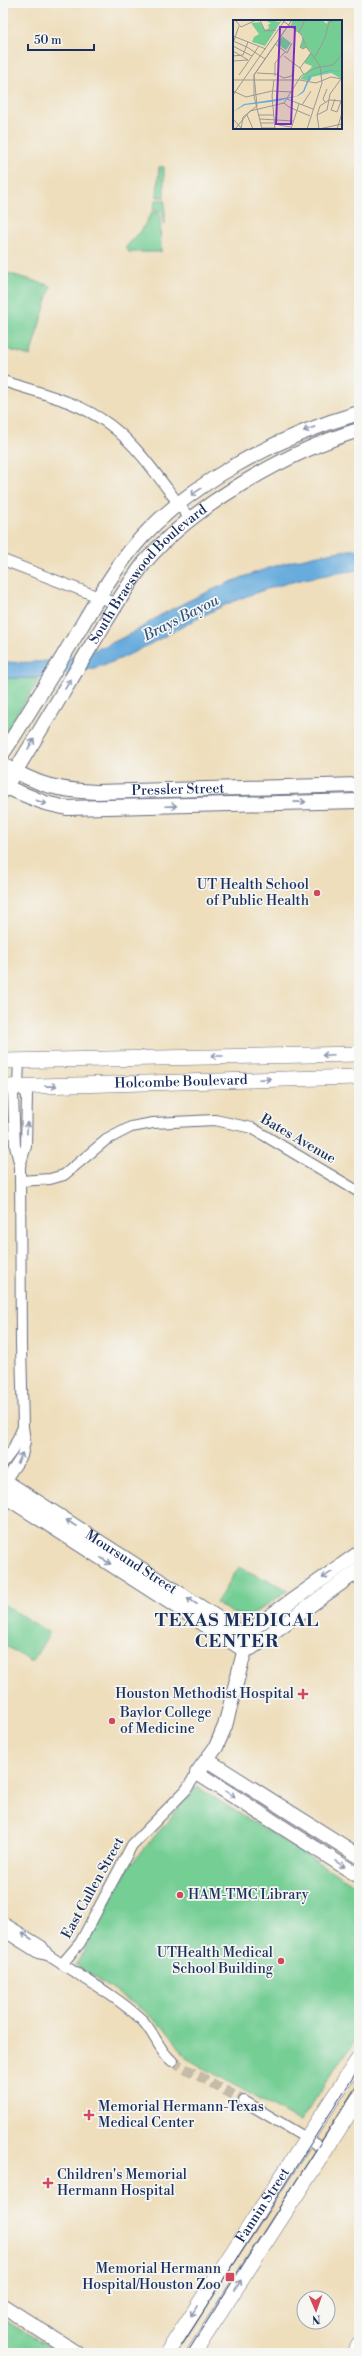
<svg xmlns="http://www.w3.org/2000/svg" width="362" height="2356" font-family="'Libre Bodoni',serif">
	<rect width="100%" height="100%" fill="#f6f6f2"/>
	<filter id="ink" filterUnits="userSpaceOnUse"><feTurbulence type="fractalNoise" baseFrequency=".025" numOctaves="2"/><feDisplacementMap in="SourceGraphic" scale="8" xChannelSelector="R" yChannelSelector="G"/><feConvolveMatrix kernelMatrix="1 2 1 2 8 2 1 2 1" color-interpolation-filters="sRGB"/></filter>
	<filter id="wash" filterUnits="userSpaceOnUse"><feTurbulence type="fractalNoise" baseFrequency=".012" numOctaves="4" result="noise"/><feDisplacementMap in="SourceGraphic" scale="16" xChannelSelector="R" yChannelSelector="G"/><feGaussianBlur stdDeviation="0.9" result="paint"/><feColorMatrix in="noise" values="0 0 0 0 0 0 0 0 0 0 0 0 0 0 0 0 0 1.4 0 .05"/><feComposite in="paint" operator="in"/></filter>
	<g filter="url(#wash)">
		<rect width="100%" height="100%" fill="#eedebc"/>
		<g fill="#74ce94" stroke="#487e79">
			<path d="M159,167H164V197H157Z"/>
			<path d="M156,200H165V224H163V213L153,210Z"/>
			<path d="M152,212L160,214L161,252H129L125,248L141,231Z"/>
			<path d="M4,272L51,286L30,356L3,348Z"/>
			<path d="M3,678L40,679L14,718L3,742Z"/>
			<path d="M239,1567L288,1590L251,1616L234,1614L216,1603Z"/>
			<path d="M3,1604L50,1633L32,1662L3,1644Z"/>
			<path d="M197,1787L359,1888V2034L300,2122L186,2058L171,2035L143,2010L76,1965L130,1865Z"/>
			<path d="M3,2318L59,2353H3Z"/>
		</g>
		<path fill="#68acdd" stroke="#426e9e" d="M359,549V570C321,575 283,582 247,596C203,612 164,639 122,658C83,675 44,679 3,678V662C52,664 84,658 128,635C143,628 155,617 170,610C229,580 292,555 359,549Z"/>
	</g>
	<g filter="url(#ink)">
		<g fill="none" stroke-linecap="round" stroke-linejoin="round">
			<path stroke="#c4bba9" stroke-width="10" stroke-dasharray="10 5" stroke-linecap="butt" d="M172,2061L244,2101"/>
			<g stroke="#656c7f" stroke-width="12">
				<g id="street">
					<path d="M3,381C40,393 78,401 110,425C143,450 165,488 191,520"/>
					<path d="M3,560L117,604"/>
					<path d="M18,1086L27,1094L26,1146L20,1166"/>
					<path d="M20,1181L50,1179L64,1175L106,1140L131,1127L153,1123L215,1120L252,1128L359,1192"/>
					<path d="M3,1463L12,1451L23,1427"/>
					<path d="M3,1484L22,1456L25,1441L23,1427L21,1345L20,1166L15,1146L13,1094L18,1086L19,1061"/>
					<path d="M3,1922L42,1946L48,1955C79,1976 114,1994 141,2019C154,2031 158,2050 172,2061"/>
					<path d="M3,1931L38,1953L48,1955"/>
					<path d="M62,1964L80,1943L132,1845L186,1790L197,1773"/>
					<path d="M244,2101L326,2150"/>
				</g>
			</g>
			<g stroke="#656c7f" stroke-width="16">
				<g id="secondary">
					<path d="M3,753C29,713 54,671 79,630C95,603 110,576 130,551C183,485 279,436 359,413"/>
					<path id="s1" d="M3,765C39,785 55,790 96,792L359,785"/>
					<path d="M3,786L45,803L67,808L359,801"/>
					<path id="s2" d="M3,791C33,743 62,694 91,646C108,618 125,588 145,562C192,506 289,451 359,430"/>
					<path id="s3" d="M3,1480L258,1644"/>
					<path d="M3,1495L246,1651"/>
					<path d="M359,1553L256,1626L248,1637L225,1726L216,1747L197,1773L359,1876"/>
					<path d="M251,1648L359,1570"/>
					<path d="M207,1760L359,1856"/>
					<path d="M3,2306L76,2353"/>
				</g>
			</g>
			<g stroke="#656c7f" stroke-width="16">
				<g id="primary">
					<path d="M3,1061L359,1054"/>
					<path id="s4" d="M3,1087L359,1077"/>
					<path id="s5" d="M167,2353L359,2058"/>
					<path d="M194,2353L359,2098"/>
					<path d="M354,2353L359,2344"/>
				</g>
			</g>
			<use href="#street" stroke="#fff" stroke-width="10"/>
			<use href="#secondary" stroke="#fff" stroke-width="14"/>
			<use href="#primary" stroke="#fff" stroke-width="15"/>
			<g stroke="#1b2f5e" stroke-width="1">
				<path d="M177,2353L359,2068"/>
				<path d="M187,2353L359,2082"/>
			</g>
		</g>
		<defs><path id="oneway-shaft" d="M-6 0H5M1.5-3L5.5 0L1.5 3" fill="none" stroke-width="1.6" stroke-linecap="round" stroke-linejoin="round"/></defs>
		<g stroke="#8d97ae">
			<use href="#oneway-shaft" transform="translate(309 429) rotate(160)"/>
			<use href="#oneway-shaft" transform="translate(196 492) rotate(146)"/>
			<use href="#oneway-shaft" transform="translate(68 684) rotate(-59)"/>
			<use href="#oneway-shaft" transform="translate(31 744) rotate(-59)"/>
			<use href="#oneway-shaft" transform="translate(41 802) rotate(19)"/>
			<use href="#oneway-shaft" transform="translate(300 802) rotate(-1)"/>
			<use href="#oneway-shaft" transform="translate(171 806) rotate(-2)"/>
			<use href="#oneway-shaft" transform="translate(328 1055) rotate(177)"/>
			<use href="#oneway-shaft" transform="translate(217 1056) rotate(180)"/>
			<use href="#oneway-shaft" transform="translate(265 1079) rotate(-2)"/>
			<use href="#oneway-shaft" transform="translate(51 1086) rotate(-1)"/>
			<use href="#oneway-shaft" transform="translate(27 1128) rotate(-89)"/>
			<use href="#oneway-shaft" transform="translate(20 1458) rotate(-66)"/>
			<use href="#oneway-shaft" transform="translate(71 1523) rotate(-147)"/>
			<use href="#oneway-shaft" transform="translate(106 1561) rotate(33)"/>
			<use href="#oneway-shaft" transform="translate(327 1575) rotate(145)"/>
			<use href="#oneway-shaft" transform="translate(192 1601) rotate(-147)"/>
			<use href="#oneway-shaft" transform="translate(230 1794) rotate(32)"/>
			<use href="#oneway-shaft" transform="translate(340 1864) rotate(32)"/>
			<use href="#oneway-shaft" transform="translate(27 1936) rotate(-147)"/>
			<use href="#oneway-shaft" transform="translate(238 2285) rotate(-58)"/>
			<use href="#oneway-shaft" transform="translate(194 2311) rotate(122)"/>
		</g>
	</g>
	<g fill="#d1495b" stroke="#f6f6f2" stroke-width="1.5">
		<circle cx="317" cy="893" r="4"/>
		<path d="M301 1688h4v4h4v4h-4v4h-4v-4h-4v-4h4z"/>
		<circle cx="112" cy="1721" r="4"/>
		<circle cx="180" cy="1895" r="4"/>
		<circle cx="281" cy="1961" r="4"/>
		<path d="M87 2109h4v4h4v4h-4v4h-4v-4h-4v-4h4z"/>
		<path d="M46 2177h4v4h4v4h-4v4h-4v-4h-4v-4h4z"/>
		<rect x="225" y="2272" width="10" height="10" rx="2"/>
	</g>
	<g text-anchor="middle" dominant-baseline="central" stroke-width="3.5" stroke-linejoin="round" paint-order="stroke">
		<g font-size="14" fill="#1b2f5e" stroke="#f6f6f2">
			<text stroke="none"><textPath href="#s2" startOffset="262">South Braeswood Boulevard</textPath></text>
			<text stroke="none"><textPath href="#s1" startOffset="180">Pressler Street</textPath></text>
			<text stroke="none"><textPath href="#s4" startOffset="178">Holcombe Boulevard</textPath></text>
			<text transform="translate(298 1139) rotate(30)">Bates Avenue</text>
			<text stroke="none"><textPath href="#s3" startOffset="152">Moursund Street</textPath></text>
			<text transform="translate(93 1888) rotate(-61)">East Cullen Street</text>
			<text stroke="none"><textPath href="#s5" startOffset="176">Fannin Street</textPath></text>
		</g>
		<g font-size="14" fill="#1b2f5e" stroke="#f6f6f2" text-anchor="end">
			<text x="309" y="885">UT Health School<tspan x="309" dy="16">of Public Health</tspan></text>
			<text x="294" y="1694">Houston Methodist Hospital</text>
			<text x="120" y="1713" text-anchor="start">Baylor College<tspan x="120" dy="16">of Medicine</tspan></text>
			<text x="188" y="1895" text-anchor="start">HAM-TMC Library</text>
			<text x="273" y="1953">UTHealth Medical<tspan x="273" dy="16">School Building</tspan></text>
			<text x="98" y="2107" text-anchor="start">Memorial Hermann-Texas<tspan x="98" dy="16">Medical Center</tspan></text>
			<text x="57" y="2175" text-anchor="start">Children's Memorial<tspan x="57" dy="16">Hermann Hospital</tspan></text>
			<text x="221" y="2269">Memorial Hermann<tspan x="221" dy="16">Hospital/Houston Zoo</tspan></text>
		</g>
		<g font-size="15" font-style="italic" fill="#325484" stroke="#f6f6f2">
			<text transform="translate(181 618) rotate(-27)">Brays Bayou</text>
		</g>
		<g font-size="18" font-weight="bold" letter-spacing="1" fill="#1b2f5e" stroke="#f6f6f2">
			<text x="237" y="1620">TEXAS MEDICAL<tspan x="237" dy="21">CENTER</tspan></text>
		</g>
	</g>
	<g transform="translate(233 20)">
		<rect width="109" height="109" fill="#eedebc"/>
		<path d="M37,0L46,2L49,0L32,26L19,22L21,17L26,14L18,3L27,2L32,10L36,8L35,5L38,3L34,2ZM60,0H89L94,4L95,0H109V59L98,53L79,57L77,61L67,59L78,48L79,46L71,43L78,32L73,27L70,29L67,27L70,16L57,6ZM49,16L58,23L53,30L44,24Z" fill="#74ce94"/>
		<path d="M97,50L109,52L97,51L78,56L71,72L65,76L45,81L12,85L0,92L11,84L64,76L70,71L76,56Z" fill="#68acdd"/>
		<path fill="none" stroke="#9a9896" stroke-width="1" d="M2,0L8,7L23,0M27,0L32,11L43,10M50,1L68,14L74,28L87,46L89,63L74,109M66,12L72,0M0,16L33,29M0,21L14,27L32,39M71,22L67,27L70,29L73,27M0,23L6,6M42,24L54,33L59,23M0,26L19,36M0,31L15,40L0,41M0,36L10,35L15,22M51,36L67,48L71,55M82,37L92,18L96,2L103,0M67,48L78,33M24,53L43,54L51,58L59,56M6,55L26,26M42,56V43L53,31M59,56L60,43M0,60H67L83,63L98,57L109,59M41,60L39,76L42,109M0,71L13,77L39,71L59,72M0,75L52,0M54,79L80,89M102,79L98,90L104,92L108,81M92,82L90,79L94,69M51,83L56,87L77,96M69,85L78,71M14,95L20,109M26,95H41M84,95L94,90L97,74L108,59M0,99L9,109M27,99L60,101M28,103H41M46,105L58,107M29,108H42M2,109L17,91L51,83L68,56L82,48L100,45L109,34M8,109L10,97L24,86L21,55L59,0M29,109L21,76V55L59,0M58,109L66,84M86,109L84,95L87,86L96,80L109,81M86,109L109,104M104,109L109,93"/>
		<path fill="#7b2cbf" fill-opacity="0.15" stroke="#7b2cbf" stroke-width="2" d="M47,7H62L58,104H43Z"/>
		<rect width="109" height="109" fill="none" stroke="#1b2f5e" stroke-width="2"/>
	</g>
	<rect width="362" height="2356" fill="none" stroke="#f6f6f2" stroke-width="16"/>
	<g transform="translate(316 2310) rotate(178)"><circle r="19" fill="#f6f6f2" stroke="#9ea6b7"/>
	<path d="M0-3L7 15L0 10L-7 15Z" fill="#d1495b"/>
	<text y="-6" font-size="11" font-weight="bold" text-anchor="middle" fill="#1b2f5e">N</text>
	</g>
	<path d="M28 44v6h66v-6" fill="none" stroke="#1b2f5e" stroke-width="2"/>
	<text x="34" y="44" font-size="12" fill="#1b2f5e" stroke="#f6f6f2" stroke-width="3" paint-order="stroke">50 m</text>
</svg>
